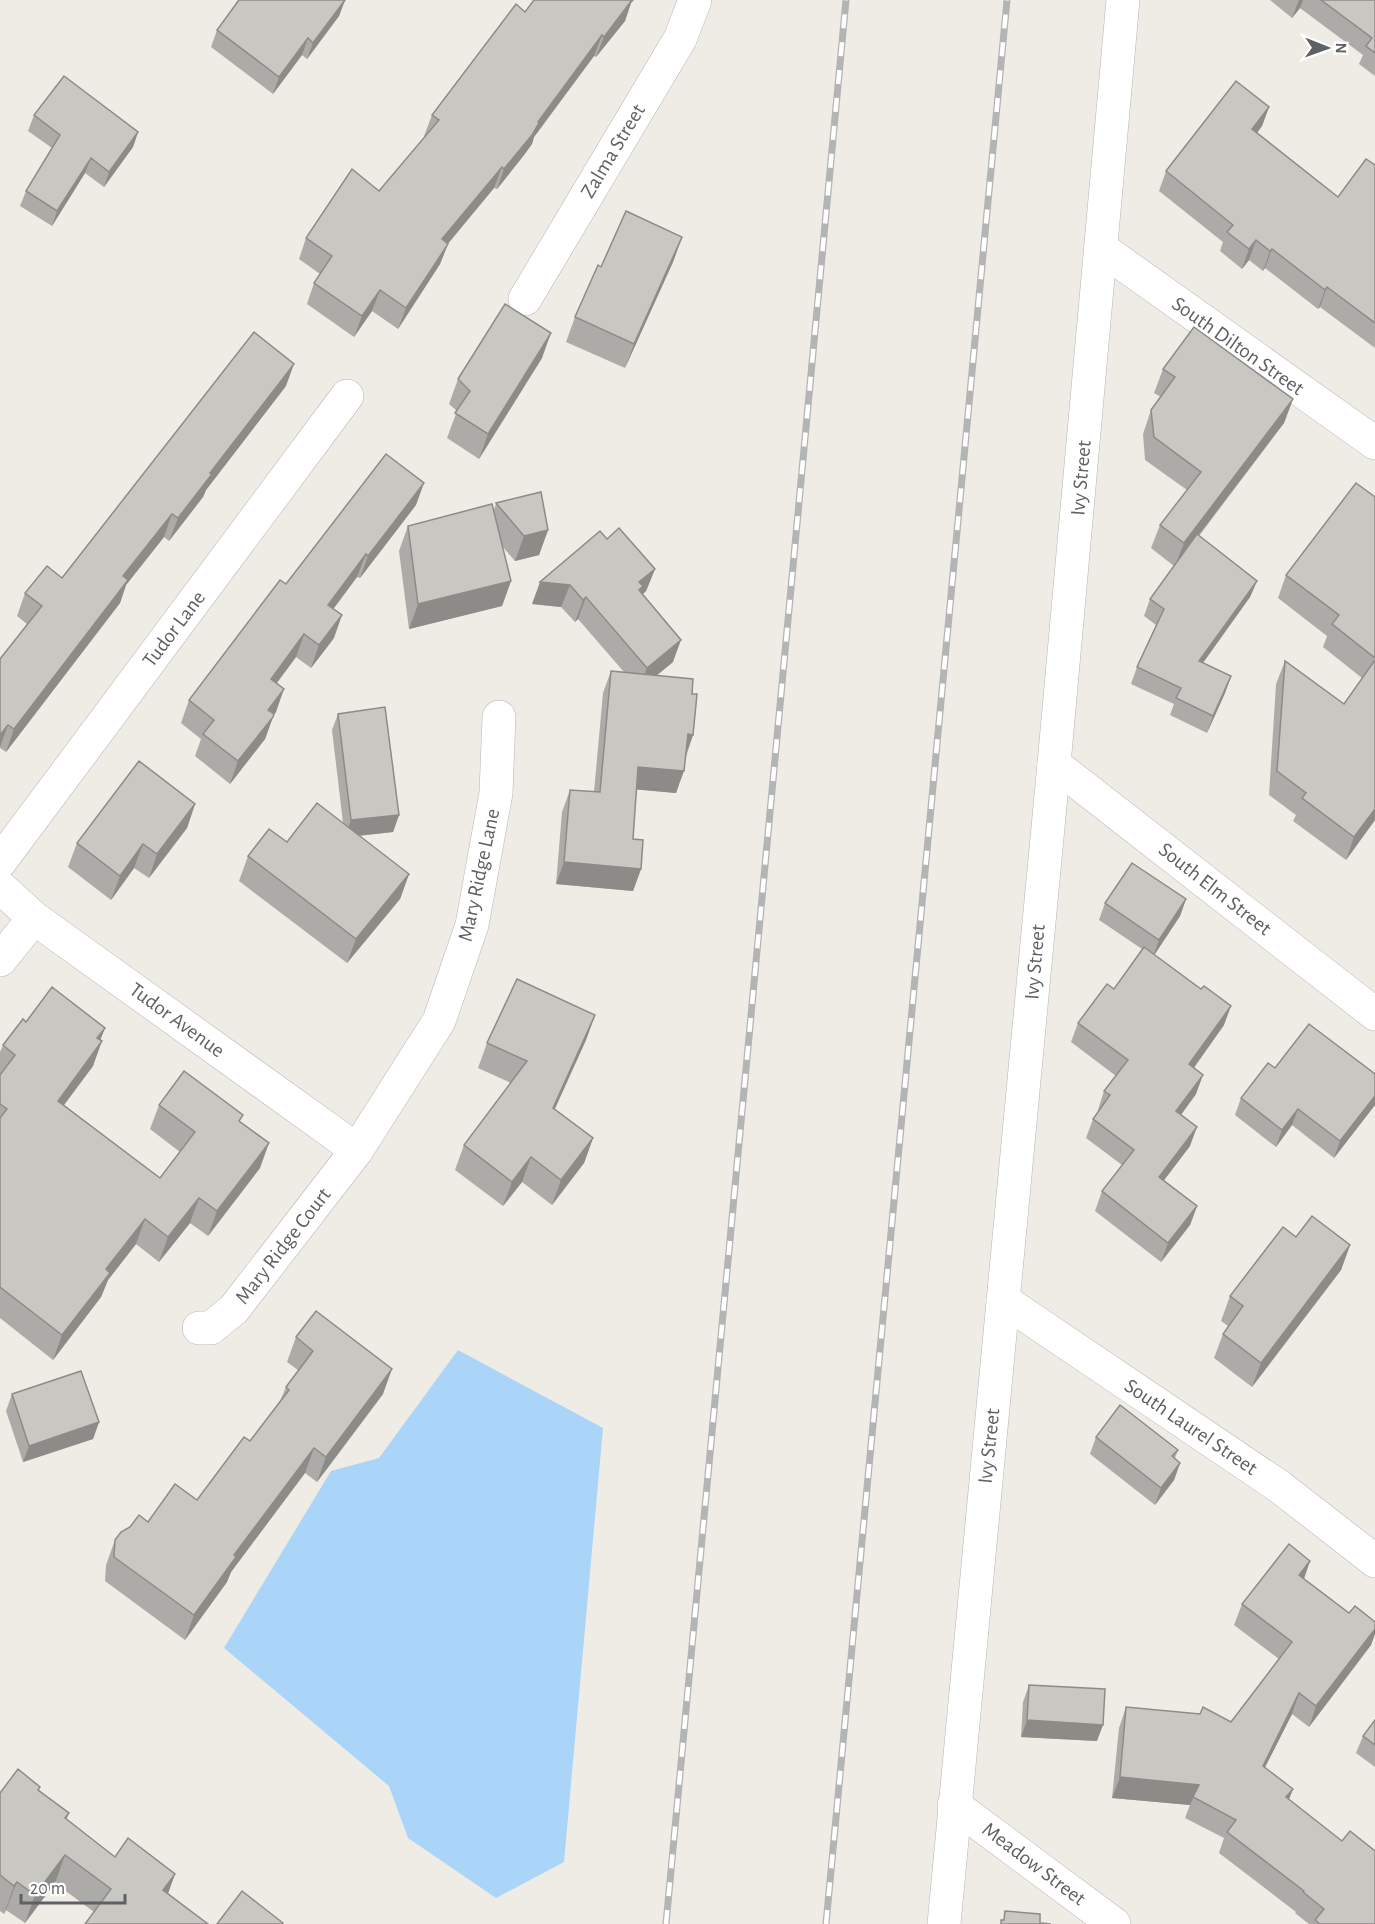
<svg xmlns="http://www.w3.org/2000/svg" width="1375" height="1924" font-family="'Alegreya Sans',sans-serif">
	<rect width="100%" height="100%" fill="#eeece5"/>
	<path fill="#aad5f8" d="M458,1350L603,1428L564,1862L496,1898L408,1838L389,1786L224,1648L331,1471L379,1458Z"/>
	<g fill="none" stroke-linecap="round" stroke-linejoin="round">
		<g stroke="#b2b5b9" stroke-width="34">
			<g id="street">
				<path d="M1102,249L1375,443"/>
				<path d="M525,299L680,39L695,0"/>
				<path d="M1054,764L1375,1014"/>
				<path d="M0,862L347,396"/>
				<path d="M0,887L34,918L357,1150"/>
				<path d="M0,960L34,918"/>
				<path d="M1003,1300L1280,1487L1375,1561"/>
				<path d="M199,1328H211L234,1309L357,1150L439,1021L472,925L496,793L499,717"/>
				<path d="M954,1805L1114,1924"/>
				<path d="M944,1924L1054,764L1123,0"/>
			</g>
		</g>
		<use href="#street" stroke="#fff" stroke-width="33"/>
		<g stroke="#b3b4b4" stroke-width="7">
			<g id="rail">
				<path d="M666,1924L846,0"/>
				<path d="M826,1924L1007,0"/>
			</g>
		</g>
		<use href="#rail" stroke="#fff" stroke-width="4.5" stroke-dasharray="14" stroke-linecap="butt"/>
	</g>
	<g fill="#adaba7">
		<path d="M238,0H345L339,16L307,59L302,55L273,94L211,47L217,30Z"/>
		<path d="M1270,0H1375V76L1359,64L1363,55L1300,8L1292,18Z"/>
		<path d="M631,3L625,21L596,57L594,56L534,137L532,144L524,155L497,189L494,188L448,244L440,264L398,329L372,311L354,337L307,304L314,283L320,274L299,259L306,238L379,191L425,137L424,136L432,115L525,12Z"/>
		<path d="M1269,107L1262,126L1257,133L1338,197L1375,165V348L1320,307L1318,309L1265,268L1263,271L1249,260L1242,269L1220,251L1223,242L1159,191L1166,171Z"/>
		<path d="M34,115L138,132L133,147L104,187L85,173L52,226L20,206L26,191L52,148L28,131Z"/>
		<path d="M682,237L673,262L625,368L566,342L575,317L601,267Z"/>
		<path d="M542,358L479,459L447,438L457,411L449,404L458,379Z"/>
		<path d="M1163,369L1293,399L1284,423L1199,536L1257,581L1250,597L1203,663L1231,676L1225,693L1207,733L1170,715L1174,704L1131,684L1137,667L1156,625L1144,616L1150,599L1174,566L1151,548L1160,525L1187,490L1145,460L1143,434L1151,410L1161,397L1154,393Z"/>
		<path d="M286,386L206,490L203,497L169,541L164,537L126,585L120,603L6,752L0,748V659L27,624L17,616L25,593L62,578Z"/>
		<path d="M1375,497V820L1346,860L1293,821L1296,815L1269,795L1276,684L1285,661L1344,704L1362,678L1323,647L1327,636L1278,598L1286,575Z"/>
		<path d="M496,503L548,530L539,555L515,561L502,546L511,581L502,606L409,629L399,551L408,526L494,510Z"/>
		<path d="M416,505L360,578L357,577L333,609L334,638L311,668L296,657L277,683L276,712L274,714L265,739L230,784L195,756L201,739L181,723L189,700L286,584Z"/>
		<path d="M607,539L655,569L646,591L642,594L673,662L657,675L692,694L693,735L686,757L676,793L636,789L633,839L641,869L633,891L556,884L562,812L570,790L594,792L603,693L611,671L624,672L578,619L575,622L561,607L532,604Z"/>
		<path d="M338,714L399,815L393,832L359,836L409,874L400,899L347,963L239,881L248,856L343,823L332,730Z"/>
		<path d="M195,804L187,828L149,878L134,868L111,900L68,867L77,843Z"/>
		<path d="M1186,899L1180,916L1154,955L1224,1025L1194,1068L1196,1094L1181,1115L1190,1146L1164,1180L1197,1206L1190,1225L1161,1262L1095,1211L1102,1191L1122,1165L1086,1138L1093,1119L1099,1111L1098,1110L1104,1091L1116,1076L1071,1042L1078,1023L1114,989L1142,949L1099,920L1105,903Z"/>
		<path d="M595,1015L586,1040L555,1109L593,1138L584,1163L552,1205L522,1182L503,1206L455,1170L464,1145L511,1083L478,1068L487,1043Z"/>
		<path d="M26,1022L105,1028L100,1040L93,1066L64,1105L160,1178L180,1152L150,1129L159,1105L241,1122L260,1168L208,1236L190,1223L159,1262L136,1244L108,1280L101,1297L53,1360L0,1318V1052L3,1045Z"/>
		<path d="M1275,1068L1375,1074V1105L1334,1158L1292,1125L1276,1147L1235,1115L1241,1098Z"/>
		<path d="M1296,1237L1350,1245L1341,1270L1252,1387L1214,1358L1223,1334L1228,1326L1221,1321L1230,1296Z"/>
		<path d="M296,1337L383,1394L317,1482L305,1473L231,1572L227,1582L185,1640L105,1581L106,1565L115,1540L148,1522L197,1500L250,1441L280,1401L286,1387L298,1370L287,1362Z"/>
		<path d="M12,1394L99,1422L93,1439L23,1462L6,1411Z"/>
		<path d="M1096,1437L1178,1450L1175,1458L1180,1463L1174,1480L1155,1505L1090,1454Z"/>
		<path d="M1304,1579L1349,1613L1375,1622V1634L1371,1645L1309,1727L1292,1714L1265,1767L1289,1800L1375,1924H1309L1295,1913L1296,1912L1219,1853L1224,1838L1185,1818L1190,1805L1112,1798L1119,1728L1126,1707L1231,1722L1279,1659L1234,1625L1242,1604Z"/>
		<path d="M1029,1685L1097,1741L1021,1737L1023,1702Z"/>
		<path d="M1375,1720V1767L1356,1753L1363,1736Z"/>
		<path d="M39,1790L69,1813L67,1819L115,1857L175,1874L168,1893L94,1912L55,1883L25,1923L6,1910L4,1914L0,1911V1793Z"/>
	</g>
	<g fill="#8d8b88">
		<path d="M345,0L339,16L307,59L313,43Z"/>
		<path d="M627,0H634L631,3L625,21L596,57L604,37Z"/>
		<path d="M1299,0H1303L1300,8L1292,18Z"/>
		<path d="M602,35L594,56L534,137L532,144L524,155L497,189L504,169Z"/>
		<path d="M308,38L302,55L273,94L279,77Z"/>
		<path d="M1269,107L1262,126L1245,148L1252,129Z"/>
		<path d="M138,132L133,147L104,187L109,172Z"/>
		<path d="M91,158L85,173L52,226L57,211Z"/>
		<path d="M502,167L494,188L434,260L442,239Z"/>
		<path d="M682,237L673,262L625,368L634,344Z"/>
		<path d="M1256,240L1249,260L1242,269L1249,249Z"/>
		<path d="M448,244L440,264L398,329L406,308Z"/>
		<path d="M1272,249L1265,268L1263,271L1270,251Z"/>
		<path d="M1327,287L1320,307L1318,309L1325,290Z"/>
		<path d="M380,290L372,311L354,337L362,316Z"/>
		<path d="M551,333L542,358L479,459L488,434Z"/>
		<path d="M294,364L286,386L206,490L203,497L169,541L178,518L210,473Z"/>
		<path d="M1293,399L1284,423L1175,566L1184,543Z"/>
		<path d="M424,483L416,505L360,578L368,556Z"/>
		<path d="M172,514L164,537L126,585L120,603L6,752L14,729L123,576Z"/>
		<path d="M548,530L539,555L515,561L524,536Z"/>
		<path d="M366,554L357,577L320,627L328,605Z"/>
		<path d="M655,569L646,591L640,597L639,582Z"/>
		<path d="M511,581L502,606L409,629L418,604Z"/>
		<path d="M1257,581L1250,597L1192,678L1199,661Z"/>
		<path d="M540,582L570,585L561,607L532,604Z"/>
		<path d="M586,597L578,619L575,622L583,600Z"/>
		<path d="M342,615L334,638L311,668L319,645Z"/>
		<path d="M304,634L296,657L263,701L271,679Z"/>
		<path d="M681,640L673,662L639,690L647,668Z"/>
		<path d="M1231,676L1225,693L1207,733L1213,716Z"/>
		<path d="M284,689L276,712L259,732L268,710Z"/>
		<path d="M273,717L265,739L230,784L238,761Z"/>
		<path d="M8,725L0,747V735Z"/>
		<path d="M688,734L693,735L685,757Z"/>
		<path d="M638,767L684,771L676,793L630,789Z"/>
		<path d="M195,804L187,828L149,878L157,854Z"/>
		<path d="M1375,809V820L1346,860L1354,837Z"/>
		<path d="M399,815L393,832L345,837L351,820Z"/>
		<path d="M143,844L134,868L111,900L120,876Z"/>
		<path d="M564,862L641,869L633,891L556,884Z"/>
		<path d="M409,874L400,899L347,963L356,939Z"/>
		<path d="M1186,899L1180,916L1153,957L1159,940Z"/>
		<path d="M1231,1006L1224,1025L1182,1084L1189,1064Z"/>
		<path d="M595,1015L586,1040L544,1132L553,1108Z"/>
		<path d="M105,1028L97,1048L102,1041L93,1066L49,1125L58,1101L97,1038Z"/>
		<path d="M1203,1075L1196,1094L1169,1131L1176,1111Z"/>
		<path d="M1375,1096V1105L1334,1158L1340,1141Z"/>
		<path d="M1298,1109L1292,1125L1276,1147L1282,1130Z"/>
		<path d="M1197,1127L1190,1146L1152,1196L1159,1177Z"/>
		<path d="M593,1138L584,1163L552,1205L561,1180Z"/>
		<path d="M269,1143L260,1168L208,1236L217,1211Z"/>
		<path d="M531,1157L522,1182L503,1206L512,1182Z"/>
		<path d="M199,1198L190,1223L159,1262L168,1237Z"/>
		<path d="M1197,1206L1190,1225L1161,1262L1168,1243Z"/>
		<path d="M145,1219L136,1244L108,1280L101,1297L53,1360L62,1335L106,1269Z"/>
		<path d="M1350,1245L1341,1270L1252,1387L1261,1363Z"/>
		<path d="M392,1369L383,1394L317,1482L326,1457Z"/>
		<path d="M99,1422L93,1439L23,1462L29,1446Z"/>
		<path d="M314,1448L305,1473L231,1572L227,1582L185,1640L194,1615L234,1555Z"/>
		<path d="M1180,1463L1174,1480L1155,1505L1161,1488Z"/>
		<path d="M1310,1561L1303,1582L1299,1575Z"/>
		<path d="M1375,1629V1634L1371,1645L1309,1727L1316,1706Z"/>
		<path d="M1299,1693L1292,1714L1255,1787L1263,1766Z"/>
		<path d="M1027,1720L1103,1725L1097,1741L1021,1737Z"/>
		<path d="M1120,1777L1199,1785L1190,1805L1112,1798Z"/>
		<path d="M1293,1789L1285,1810L1286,1797Z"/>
		<path d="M65,1855L55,1883L25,1923L35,1895Z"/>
		<path d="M175,1874L165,1902L163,1890Z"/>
		<path d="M17,1882L6,1910L4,1914L14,1886Z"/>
	</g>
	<g fill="#c9c7c2" stroke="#8d8b88" stroke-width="1.5">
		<path d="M239,0H345L313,43L308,38L279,77L217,30Z"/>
		<path d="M534,0H632L604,37L602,35L538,122L539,123L532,135L504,169L502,167L442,239L448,244L406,308L380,290L362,316L314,283L332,256L306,238L352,169L379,191L439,120L432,115L516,4L525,12Z"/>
		<path d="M1321,0H1375V53L1366,46L1372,38Z"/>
		<path d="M64,76L138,132L109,172L91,158L57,211L26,191L60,135L34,115Z"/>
		<path d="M1236,81L1269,107L1252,129L1338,197L1366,159L1375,165V323L1327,287L1325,290L1272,249L1270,251L1256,240L1249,249L1227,232L1233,225L1166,171Z"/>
		<path d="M626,211L682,237L634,344L575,317L598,265L601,267Z"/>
		<path d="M505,304L551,333L488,434L455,413L470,391L458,379Z"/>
		<path d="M1194,327L1293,399L1184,543L1160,525L1201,472L1154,437L1151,410L1175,377L1163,369Z"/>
		<path d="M254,332L294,364L210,473L212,474L178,518L172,514L123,576L128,580L14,729L8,725L0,735V659L42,606L25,593L47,566L62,578Z"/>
		<path d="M386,454L424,483L368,556L366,554L328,605L342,615L319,645L304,634L271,679L284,689L268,710L274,714L273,717L238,761L203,734L214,720L189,700L280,580L286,584Z"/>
		<path d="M1356,483L1375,497V658L1332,624L1339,615L1286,575Z"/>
		<path d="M541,492L548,530L524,536L496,503Z"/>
		<path d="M492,504L511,581L418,604L408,526Z"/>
		<path d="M619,528L655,569L639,582L643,586L639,590L681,640L647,668L586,597L583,600L570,585L540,582L600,531L607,539Z"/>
		<path d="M1197,534L1257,581L1199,661L1231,676L1213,716L1176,698L1181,688L1137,667L1164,609L1150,599Z"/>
		<path d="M1375,660V809L1354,837L1302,798L1306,793L1277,771L1285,661L1344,704Z"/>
		<path d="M611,671L693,679L692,694H697L693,735L688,734L684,771L638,767L633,839L643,840L641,869L564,862L570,790L600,792Z"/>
		<path d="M385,707L399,815L351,820L338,714Z"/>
		<path d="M139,761L195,804L157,854L143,844L120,876L77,843Z"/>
		<path d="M317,803L409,874L356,939L248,856L269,829L287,842Z"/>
		<path d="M1132,863L1186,899L1159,940L1105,903Z"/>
		<path d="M1144,947L1201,989L1204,986L1231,1006L1189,1064L1203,1075L1176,1111L1197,1127L1159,1177L1197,1206L1168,1243L1102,1191L1134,1150L1093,1119L1110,1095L1104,1091L1128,1060L1078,1023L1107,984L1114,989Z"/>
		<path d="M517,979L595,1015L553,1108L593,1138L561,1180L531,1157L512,1182L464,1145L527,1061L487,1043Z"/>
		<path d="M52,987L105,1028L97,1038L102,1041L58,1101L160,1178L195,1132L159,1105L184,1071L243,1115L239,1121L269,1143L217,1211L199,1198L168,1237L145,1219L106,1269L110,1273L62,1335L0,1287V1118L7,1109L0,1104V1075L15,1055L3,1045L23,1019L26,1022Z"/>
		<path d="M1309,1024L1375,1074V1096L1340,1141L1298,1109L1282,1130L1241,1098L1268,1063L1275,1068Z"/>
		<path d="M1312,1216L1350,1245L1261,1363L1223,1334L1243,1306L1230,1296L1283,1227L1296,1237Z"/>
		<path d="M316,1311L392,1369L326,1457L314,1448L234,1555L236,1557L194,1615L114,1557L115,1540L121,1532L130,1527L139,1515L148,1522L175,1484L197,1500L244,1437L250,1441L289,1390L286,1387L313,1351L296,1337Z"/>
		<path d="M81,1371L99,1422L29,1446L12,1394Z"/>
		<path d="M1120,1405L1178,1450L1172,1456L1180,1463L1161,1488L1096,1437Z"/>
		<path d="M1289,1544L1310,1561L1299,1575L1349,1613L1355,1606L1375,1622V1629L1316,1706L1299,1693L1263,1766L1293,1789L1286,1797L1342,1841L1350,1831L1375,1851V1924H1320L1315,1920L1324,1909L1303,1892L1304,1891L1227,1832L1236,1820L1193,1797L1199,1785L1120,1777L1126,1707L1200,1714L1203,1707L1231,1722L1292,1642L1242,1604Z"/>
		<path d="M1029,1685L1105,1689L1103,1725L1027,1720Z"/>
		<path d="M1375,1720V1745L1363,1736Z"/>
		<path d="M18,1769L40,1787L38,1790L69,1813L65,1818L115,1857L128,1838L175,1874L163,1890L208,1924H85L111,1889L65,1855L35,1895L17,1882L14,1886L0,1875V1793Z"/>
		<path d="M242,1891L283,1923L282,1924H217Z"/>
		<path d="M1005,1911L1040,1914V1923L1051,1924H1001V1920H1004Z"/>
	</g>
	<g text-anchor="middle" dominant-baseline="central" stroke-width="4.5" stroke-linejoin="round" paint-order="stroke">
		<g font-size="21" fill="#5d6064" stroke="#fff">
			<text transform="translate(613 151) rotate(-59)">Zalma Street</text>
			<text transform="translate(1238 346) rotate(35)">South Dilton Street</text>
			<text transform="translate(1081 478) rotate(-85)">Ivy Street</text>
			<text transform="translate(174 629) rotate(-53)">Tudor Lane</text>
			<text transform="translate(479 875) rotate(-78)">Mary Ridge Lane</text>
			<text transform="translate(1215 889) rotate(38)">South Elm Street</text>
			<text transform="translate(1035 962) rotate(-85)">Ivy Street</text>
			<text transform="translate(177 1020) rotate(36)">Tudor Avenue</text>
			<text transform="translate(283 1246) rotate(-52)">Mary Ridge Court</text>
			<text transform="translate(1191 1427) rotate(34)">South Laurel Street</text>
			<text transform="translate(989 1446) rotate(-84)">Ivy Street</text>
			<text transform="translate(1034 1864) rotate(37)">Meadow Street</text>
		</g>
	</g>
	<g transform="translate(1327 48) rotate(91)" stroke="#ffffff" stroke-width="4.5" paint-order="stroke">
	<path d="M0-4.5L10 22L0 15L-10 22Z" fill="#5d6064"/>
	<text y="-9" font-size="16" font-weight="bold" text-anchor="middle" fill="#5d6064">N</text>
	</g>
	<path d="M21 1894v9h104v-9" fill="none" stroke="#5d6064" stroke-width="3"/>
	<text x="30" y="1894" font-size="18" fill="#5d6064" stroke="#ffffff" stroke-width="4.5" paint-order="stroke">20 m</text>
</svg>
